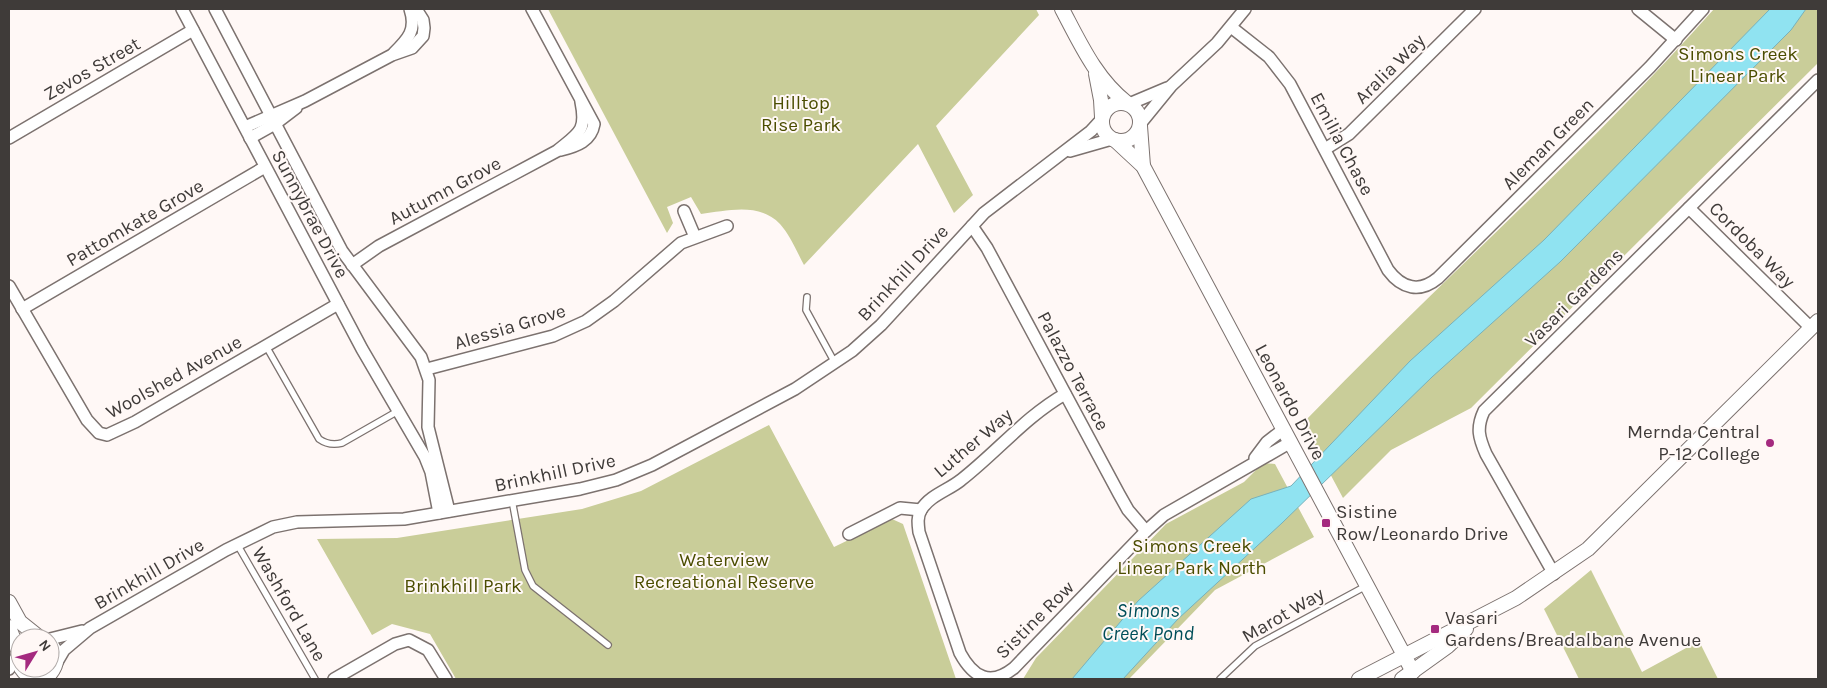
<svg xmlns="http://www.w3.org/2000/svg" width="1827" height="688" font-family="Karla,sans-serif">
	<rect width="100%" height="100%" fill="#fff8f6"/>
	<g fill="#c9cd99">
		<path d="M548,9H1036L1039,15L936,126L973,195L954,213L918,144L804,265C797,252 790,235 780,224C759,202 727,211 701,214L691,197L667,207L673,223L667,233Z"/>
		<path d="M1714,9H1818V63L1471,408L1391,450L1343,498L1303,423C1438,283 1585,154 1714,9Z"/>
		<path d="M769,425L834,547L892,519L903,524L956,679H456L430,634L392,624L372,635L317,539L397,538L582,509L641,491Z"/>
		<path d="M1263,463L1275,464L1314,537L1215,590L1129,679H1023L1036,658L1166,524L1244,482Z"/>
		<path d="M1591,570L1642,672L1699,641L1718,679H1579L1544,609Z"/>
	</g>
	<path fill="#90e3f1" stroke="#78b1ba" d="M1770,9H1806L1791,30L1560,262L1432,377L1282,523L1178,619L1123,679H1072L1138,601L1251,499L1291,486L1410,361L1544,240Z"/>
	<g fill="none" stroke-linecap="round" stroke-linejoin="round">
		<g stroke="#7c726f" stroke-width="8">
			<g id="service">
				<path d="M807,297L806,310L835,363"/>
				<path d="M266,346L319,439C326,444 334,445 342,443L398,411"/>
				<path d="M512,500L525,570L533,586L608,645"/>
				<path d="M237,544L315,679"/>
				<path d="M1220,679L1255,646L1366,586"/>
			</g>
		</g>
		<g stroke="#7c726f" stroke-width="14">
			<g id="minor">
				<path d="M182,9L362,349L425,457L431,472L439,513"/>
				<path d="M215,9L342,251L421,357L429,380L428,427L449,511"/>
				<path d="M532,9L594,124C591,141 577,146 561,150"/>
				<path d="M1638,9L1676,40"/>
				<path d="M1231,27L1269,57L1290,84L1388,270C1402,289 1420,293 1438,278L1650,67L1703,9"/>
				<path d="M394,53C408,39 417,30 410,9"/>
				<path d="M1129,104L1167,88"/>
				<path d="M1140,124L1171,86L1217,43L1245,9"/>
				<path d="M245,127L305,101L392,55L412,48L423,36L424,28L423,20L416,9"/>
				<path d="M9,138L193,30"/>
				<path d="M250,138L275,124L296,108"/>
				<path d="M1325,149L1349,134L1475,9"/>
				<path d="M1070,151L1112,139"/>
				<path d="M1689,208L1811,328"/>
				<path d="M684,211L695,237"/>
				<path d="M972,226L987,248L1119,494L1128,510L1146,531"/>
				<path d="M352,265L379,246L557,151C579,133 587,131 581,102"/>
				<path d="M9,286L87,420L99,433L107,435L135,422L338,304"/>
				<path d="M22,309L265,167"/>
				<path d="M427,369L553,336L586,321L614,301L681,243L727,226"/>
				<path d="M1065,394C1025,417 997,452 961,480C949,490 930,495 921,510C917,517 918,524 919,532L960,653C973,677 990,687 1014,668L1146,531L1164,515L1291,442"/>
				<path d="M1255,458L1267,442L1284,429"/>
				<path d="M849,534L900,508L921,510"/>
				<path d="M1554,574L1486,454C1479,438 1476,428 1484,411L1818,80"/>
				<path d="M50,639L82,631"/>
				<path d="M57,662L64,650L90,628L226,550L273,527L297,522L404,519L580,489L616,480L652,465L795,389L852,351L881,325L984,213L1091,131L1102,119"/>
				<path d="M9,669L18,654"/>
				<path d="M334,679L395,644L409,640L428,650L446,679"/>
			</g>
		</g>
		<g stroke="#7c726f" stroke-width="16">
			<g id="tertiary">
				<path d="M1062,9C1080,43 1096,79 1127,103"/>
				<path d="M1096,74L1101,100L1102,117"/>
				<circle cx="1121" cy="122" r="19"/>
				<path d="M1140,126L1143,166"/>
				<path d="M1115,140L1143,166L1413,672"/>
				<path d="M9,602L20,622L40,638"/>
				<path d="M9,627L19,653"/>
				<path d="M21,668C28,679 39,680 50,674C58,664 59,653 50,644"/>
				<path d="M1359,679L1516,598L1588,549L1818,321"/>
				<path d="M1402,679L1448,646L1466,629"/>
			</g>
		</g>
		<use href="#service" stroke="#fff" stroke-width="5.5"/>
		<use href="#minor" stroke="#fff" stroke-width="11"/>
		<use href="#tertiary" stroke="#fff" stroke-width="14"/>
	</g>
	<g fill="#a42a7f" stroke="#fff8f6" stroke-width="2">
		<circle cx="1770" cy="443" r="5"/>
		<rect x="1321" y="518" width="10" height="10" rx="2.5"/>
		<rect x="1430" y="624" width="10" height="10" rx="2.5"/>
	</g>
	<g text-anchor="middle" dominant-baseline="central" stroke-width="4" stroke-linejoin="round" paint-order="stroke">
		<g font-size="19" fill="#4b4d00" stroke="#fff8f6">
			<text x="1738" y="54">Simons Creek<tspan x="1738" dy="22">Linear Park</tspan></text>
			<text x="801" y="103">Hilltop<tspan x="801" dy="22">Rise Park</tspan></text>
			<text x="1192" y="546">Simons Creek<tspan x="1192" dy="22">Linear Park North</tspan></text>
			<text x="724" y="560">Waterview<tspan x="724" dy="22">Recreational Reserve</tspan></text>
			<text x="463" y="586">Brinkhill Park</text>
		</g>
		<g font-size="19" fill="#3f3b39" stroke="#fff8f6">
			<text transform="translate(92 69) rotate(-30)">Zevos Street</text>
			<text transform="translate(1390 69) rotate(-45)">Aralia Way</text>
			<text transform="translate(1342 144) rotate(62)">Emilia Chase</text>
			<text transform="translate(1548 144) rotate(-45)">Aleman Green</text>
			<text transform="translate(445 191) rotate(-28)">Autumn Grove</text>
			<text transform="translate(310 214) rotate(62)">Sunnybrae Drive</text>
			<text transform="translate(135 223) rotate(-30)">Pattomkate Grove</text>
			<text transform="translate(1752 245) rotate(45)">Cordoba Way</text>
			<text transform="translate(903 273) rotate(-47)">Brinkhill Drive</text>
			<text transform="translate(1574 298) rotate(-45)">Vasari Gardens</text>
			<text transform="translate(510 327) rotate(-17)">Alessia Grove</text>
			<text transform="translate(1073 371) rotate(62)">Palazzo Terrace</text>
			<text transform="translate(174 377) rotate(-29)">Woolshed Avenue</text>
			<text transform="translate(1290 402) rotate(62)">Leonardo Drive</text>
			<text transform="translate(973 443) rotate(-40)">Luther Way</text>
			<text transform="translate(555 473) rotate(-12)">Brinkhill Drive</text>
			<text transform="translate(149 574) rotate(-30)">Brinkhill Drive</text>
			<text transform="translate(289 604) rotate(60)">Washford Lane</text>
			<text transform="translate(1283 615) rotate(-30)">Marot Way</text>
			<text transform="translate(1035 620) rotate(-45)">Sistine Row</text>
		</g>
		<g font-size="19" fill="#3f3b39" stroke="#fff8f6" text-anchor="start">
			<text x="1760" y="432" text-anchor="end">Mernda Central<tspan x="1760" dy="22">P-12 College</tspan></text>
			<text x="1336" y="512">Sistine<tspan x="1336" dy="22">Row/Leonardo Drive</tspan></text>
			<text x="1445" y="618">Vasari<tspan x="1445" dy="22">Gardens/Breadalbane Avenue</tspan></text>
		</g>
		<g font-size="20" font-style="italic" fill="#004e59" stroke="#fff8f6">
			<text x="1148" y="610">Simons<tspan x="1148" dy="23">Creek Pond</tspan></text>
		</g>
	</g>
	<rect width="1827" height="688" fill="none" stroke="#3f3b39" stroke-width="20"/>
	<g transform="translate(35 653) rotate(53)"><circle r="24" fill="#fff8f6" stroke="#b2acaa"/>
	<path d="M0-4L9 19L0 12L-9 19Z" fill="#a42a7f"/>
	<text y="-8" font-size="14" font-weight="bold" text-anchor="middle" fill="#3f3b39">N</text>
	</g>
</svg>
